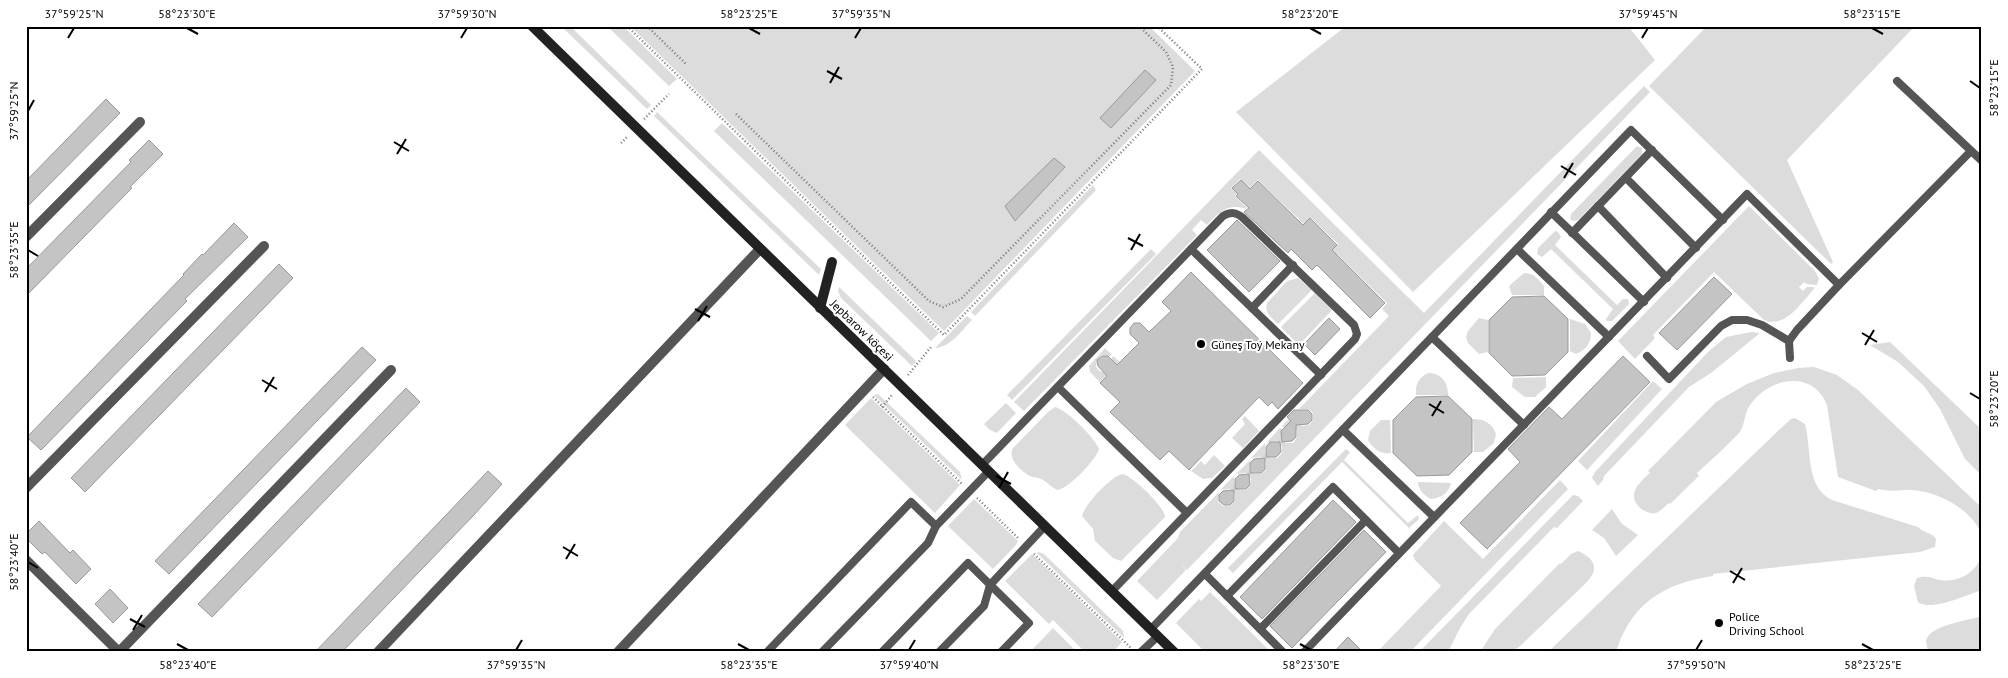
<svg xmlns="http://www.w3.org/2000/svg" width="2008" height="678" font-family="'PT Sans',sans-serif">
	<rect width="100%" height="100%" fill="#fff"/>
	<g fill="#dcdcdc">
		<path d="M561,26H570L651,105L647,109Z"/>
		<path d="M607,26H623L677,79L669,86Z"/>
		<path d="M630,26H1149L1195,71L944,331Z"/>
		<path d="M1346,26H1628L1655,60L1413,292L1236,112Z"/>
		<path d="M1707,26H1915L1787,160L1833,262L1831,264L1649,86Z"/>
		<path d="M1644,86L1650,92L1187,570L1181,564L1186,570L1157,600L1137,581L1178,538L1180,532L1219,492L1218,502L1223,506H1230L1235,501V494L1230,489L1220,490L1234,476V485L1239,490H1246L1251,485V478L1246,473L1236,474L1250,460L1249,470L1254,474H1261L1266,469V462L1261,457L1251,458L1265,443V454L1270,458H1277L1282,453V446L1277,441L1267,442L1280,428L1282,429L1281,438L1286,443H1293L1297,437V430L1292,426L1283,427L1282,426L1297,411V421L1302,426L1309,425L1313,420V413L1308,409H1299L1389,316L1382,309L1387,303L1337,254L1331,260L1327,256L1338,244L1311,218L1304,224L1258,180L1250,188L1240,179L1231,188L1237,193L1235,196L1247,208L1246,209C1228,203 1219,212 1207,225L1201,220L1192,230L1197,235L1024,411L1014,402L1259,150L1424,313Z"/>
		<path d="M657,112L821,269L819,275L654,116Z"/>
		<path d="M722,123L939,333L931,341L714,131Z"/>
		<path d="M1637,146L1642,148V154L1578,220L1573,221L1570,219L1571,214Z"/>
		<path d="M1093,185L1096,190L975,316L971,312Z"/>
		<path d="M1749,206L1814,270L1819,278L1817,285L1807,284L1804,282L1799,287L1803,291L1807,287H1814V289C1801,303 1785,329 1764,320L1714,272L1653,335L1655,338L1635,359L1618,341Z"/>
		<path d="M1555,231L1558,232L1561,237L1555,245L1617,305L1623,299H1628L1629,304L1612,321H1607L1606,319L1613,309L1551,249L1542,257L1537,254L1538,248Z"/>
		<path d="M1151,249L1156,254L1012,400L1007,395Z"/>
		<path d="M1524,273C1534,273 1538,279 1544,286V295H1512L1509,286Z"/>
		<path d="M1298,278L1312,290L1278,324C1272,318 1264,313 1267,303L1287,281Z"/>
		<path d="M839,287L916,361L912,366L841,298L838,291Z"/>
		<path d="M1315,293L1332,310L1299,345L1281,327Z"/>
		<path d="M967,316L972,320C961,331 951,347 935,348Z"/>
		<path d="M1479,318L1488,320V352L1479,354L1468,343L1466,337L1468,331Z"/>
		<path d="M1570,319L1585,324L1591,333C1591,343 1586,350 1576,354L1570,351Z"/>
		<path d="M1751,332L1760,333L1711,373L1689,387L1604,476L1603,480L1598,486L1592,478L1595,472L1709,351L1726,337Z"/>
		<path d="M1890,342L1982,430V476L1965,459L1940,409L1924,386L1898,362L1870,345Z"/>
		<path d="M1105,348L1112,355L1110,356L1101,355L1097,360L1096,367L1101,372H1108L1113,367L1112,358L1113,356L1120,362L1100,382L1090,372L1089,366Z"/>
		<path d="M1814,367L1837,375L1858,390L1982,508V534C1970,509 1940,492 1912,490C1900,490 1889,492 1878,489L1876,491L1838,477L1827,405C1813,369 1769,377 1750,405C1744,413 1745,426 1739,433C1726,447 1711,460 1697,473L1699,476L1670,504L1669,503C1665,506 1661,511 1656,513C1647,515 1633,506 1634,495C1634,487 1644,478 1650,473L1648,471L1716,402L1747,384L1774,373L1798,368Z"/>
		<path d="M1428,373C1442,373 1448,383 1448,395H1416C1415,385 1418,378 1428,373Z"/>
		<path d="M1546,377V387L1535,397H1525L1512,387L1513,378Z"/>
		<path d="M1653,381L1662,389L1587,470L1578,461Z"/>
		<path d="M878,394L960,472L962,480L874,395Z"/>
		<path d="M871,398L960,485L935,513L845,425Z"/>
		<path d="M1006,403L1016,413L997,433L990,430L984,424Z"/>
		<path d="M1055,407C1066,409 1096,439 1099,449C1096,460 1069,488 1058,490C1051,488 1048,482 1041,479C1038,477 1034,478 1030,476C1021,471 1007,459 1013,448L1048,412Z"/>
		<path d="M1245,416L1259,431L1243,448L1232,438L1245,424L1242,419Z"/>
		<path d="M1795,418L1805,424C1812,450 1805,487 1832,500L1918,527C1923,533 1932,532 1936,539L1935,547L1920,552L1713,574V576C1665,583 1631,603 1616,652H1548L1779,430L1791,419Z"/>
		<path d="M1473,419C1484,419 1492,423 1496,434L1494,443L1483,452H1474Z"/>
		<path d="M1381,420H1390L1391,453C1380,454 1374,450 1368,440L1370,431Z"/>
		<path d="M1346,449L1350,452L1344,460L1408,523L1418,515L1419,519L1409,528L1342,462L1233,573L1228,568Z"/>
		<path d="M1214,455L1225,466L1212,478L1203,479L1191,471L1201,461L1205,465Z"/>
		<path d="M1123,474C1133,477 1165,507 1165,517L1121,561L1113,558L1095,541L1093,529L1082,516C1085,504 1112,475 1123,474Z"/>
		<path d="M1560,480L1568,489L1410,652H1377L1441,586L1415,560L1413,555L1444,521L1483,559Z"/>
		<path d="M1418,482L1451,483C1449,493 1441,498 1431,499C1425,496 1418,490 1418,482Z"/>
		<path d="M1573,495L1578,496L1583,501L1557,528L1554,527L1469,614L1460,628L1448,652H1419Z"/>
		<path d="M974,499L1018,541L1016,545L993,569L948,526Z"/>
		<path d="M1612,509L1622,524L1638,535L1616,556L1604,538L1592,530Z"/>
		<path d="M1578,551C1588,555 1599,564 1592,575C1590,579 1587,582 1585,584L1519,647L1511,652H1480L1495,629L1560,563L1561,564L1571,554Z"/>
		<path d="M1039,552L1044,554L1119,627L1123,631L1124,638L1037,553Z"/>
		<path d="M1032,554L1122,642L1113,652H1085L1053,620L1049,624L1005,581Z"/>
		<path d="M1982,556V590C1966,595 1931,612 1918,602L1914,586L1917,578C1927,575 1931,578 1940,580C1958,583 1975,573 1982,556Z"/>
		<path d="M1210,592L1271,652H1205L1176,623L1199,599L1201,601Z"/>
		<path d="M1982,616V652H1928L1926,640C1932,624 1968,621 1982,616Z"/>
		<path d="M1053,628L1077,652H1030Z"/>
	</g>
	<g fill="#c4c4c4" stroke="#999">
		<path d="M1145,70L1156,80L1111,128L1100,118Z"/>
		<path d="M106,99L120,113L26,208V181Z"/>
		<path d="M149,140L163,154L130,187L132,188L26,296V269L131,162L129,160Z"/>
		<path d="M1054,158L1065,167L1015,221L1005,206Z"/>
		<path d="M1241,180L1250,189L1258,181L1303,225L1310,218L1337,245L1332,250L1385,303L1370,318L1317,265L1312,270L1291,249L1288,253L1244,212L1249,208L1236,196L1238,194L1232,188Z"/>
		<path d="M1237,220L1280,261L1249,292L1207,250Z"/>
		<path d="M234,223L248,237L185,299L187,301L41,450L27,437L184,275L183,274L202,254L203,255Z"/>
		<path d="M279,264L293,278L85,492L71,478Z"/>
		<path d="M1191,272L1303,383L1278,409L1272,402L1268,406L1259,397L1189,470L1169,451L1160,460L1110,412L1120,402L1100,383L1107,376L1098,366L1097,360L1102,356H1108L1117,365L1139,343L1130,334V328L1134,323H1140L1149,332L1171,311L1162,302Z"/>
		<path d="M1714,277L1732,294L1677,350L1659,333Z"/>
		<path d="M1544,296L1568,319V352L1545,375L1512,376L1489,353V320L1512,297Z"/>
		<path d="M1329,318L1340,329L1315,355L1304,344Z"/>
		<path d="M362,347L376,360L169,574L155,561Z"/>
		<path d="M1623,356L1650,382L1487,549L1460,523L1520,462L1508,449L1549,407L1562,419Z"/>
		<path d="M406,388L420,402L212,617L198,604Z"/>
		<path d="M1448,396L1472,419V452L1449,475L1417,476L1393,453V420L1416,397Z"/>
		<path d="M1294,410H1308L1312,414V420L1308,424L1296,425V437L1292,441L1282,442L1281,431L1291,421L1287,417Z"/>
		<path d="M1270,442H1280L1281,452L1276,457H1266V447Z"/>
		<path d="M1265,458V469L1261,473H1250V463L1254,459Z"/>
		<path d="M488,471L502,484L473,516L342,652H315Z"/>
		<path d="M1249,474L1250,485L1246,489H1235V479L1239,475Z"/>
		<path d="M1234,490V501L1230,505H1224L1219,501V495L1223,491Z"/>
		<path d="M1333,500L1356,522L1262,619L1240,597Z"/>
		<path d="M39,521L70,553L73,550L91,569L76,584L45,552L42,554L26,538V534Z"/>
		<path d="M1364,530L1386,552L1292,648L1270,626Z"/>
		<path d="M110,589L128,608L113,623L95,604Z"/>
		<path d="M1348,637L1363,652H1334Z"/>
	</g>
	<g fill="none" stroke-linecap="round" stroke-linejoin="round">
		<g stroke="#777" stroke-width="2.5" stroke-dasharray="1 2.5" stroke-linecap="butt">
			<path d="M627,26L944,335L1202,69L1157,26"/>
			<path d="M647,26L687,65"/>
			<path d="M736,114L929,301L943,307L961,299L1171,85L1173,67L1166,52L1139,26"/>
			<path d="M644,119L669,94"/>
			<path d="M621,143L628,136"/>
			<path d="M908,375L931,347"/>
			<path d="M873,397L962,484"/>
			<path d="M882,407L892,395"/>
			<path d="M977,498L1018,538"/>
			<path d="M1034,554L1131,648"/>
		</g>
		<g stroke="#555" stroke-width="8">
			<path d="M1897,81L1982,161"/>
			<path d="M1626,178L1696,248"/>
			<path d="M1598,206L1667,278"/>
			<path d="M1551,212L1644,302"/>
			<path d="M1572,233L1652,150"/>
			<path d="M1191,249L1321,375"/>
			<path d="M1517,249L1609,337"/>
			<path d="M1252,308L1293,265"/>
			<path d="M1432,337L1524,425"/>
			<path d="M1647,356L1669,379L1721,326L1732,320H1747L1762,325L1789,341"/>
			<path d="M1790,358L1789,341L1797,330L1839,285"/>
			<path d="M1058,387L1187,513"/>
			<path d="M1343,430L1434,517"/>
			<path d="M982,465L1223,216C1231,212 1235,212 1242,217L1354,325L1357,334L1355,339L1112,591"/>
			<path d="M1205,574L1283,652"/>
			<path d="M1227,596L1333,487L1399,553"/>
			<path d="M1151,629L1631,130L1723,220"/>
			<path d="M1260,629L1366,520"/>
			<path d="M767,652L911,502L936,526"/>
			<path d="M822,652L928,543L936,526L989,471"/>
			<path d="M882,652L968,563L1029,623L1001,652"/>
			<path d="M939,652L984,606L990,585L1045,526"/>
			<path d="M1141,652L1158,636"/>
			<path d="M1304,652L1747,194L1839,285L1971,151"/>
		</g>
		<g stroke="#555" stroke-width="10">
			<path d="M26,237L140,122"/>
			<path d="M26,488L264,246"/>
			<path d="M26,560L119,652"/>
			<path d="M119,652L391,370"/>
			<path d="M378,652L760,249"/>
			<path d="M618,652L884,369"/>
		</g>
		<g stroke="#222" stroke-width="10">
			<path d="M532,26L1174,652"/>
			<path d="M820,308L832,262"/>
		</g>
	</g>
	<path fill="none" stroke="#000" stroke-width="2" d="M187,28L198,34M749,28L760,34M1310,28L1321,34M1872,28L1883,34M68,38L74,28M461,38L467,28M855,38L861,28M1642,38L1648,28M827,71L842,79M1970,81L1980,88M830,83L839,67M28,111L34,100M394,142L409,151M397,154L406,139M1561,166L1576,175M1564,178L1573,163M1128,238L1143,246M28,250L38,256M1131,250L1140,234M695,309L710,317M698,321L707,306M1862,333L1877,342M1865,345L1874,330M262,380L277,389M265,392L274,377M1970,393L1980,399M1429,404L1444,413M1432,416L1441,401M996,476L1011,484M999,488L1008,472M563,547L578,556M566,559L575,544M28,562L38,568M1730,571L1745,580M1733,583L1742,568M130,619L145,627M133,630L142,615M177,644L188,650M738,644L749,650M1300,644L1311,650M1862,644L1873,650M516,650L522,640M909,650L915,640M1696,650L1702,640"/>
	<g fill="#000" stroke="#fff" stroke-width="2">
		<circle cx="1201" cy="344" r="5"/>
		<circle cx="1719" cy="623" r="5"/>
	</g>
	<g text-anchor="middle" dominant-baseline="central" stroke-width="4" stroke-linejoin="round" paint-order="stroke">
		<g font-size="12" fill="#000" stroke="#fff">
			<text transform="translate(862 330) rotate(44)">Jepbarow köçesi</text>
		</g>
		<g font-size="12" fill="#000" stroke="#fff" text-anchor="start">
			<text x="1211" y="344">Güneş Toý Mekany</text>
			<text x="1729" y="616">Police<tspan x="1729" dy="14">Driving School</tspan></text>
		</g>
	</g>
	<rect width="2008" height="678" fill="none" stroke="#ffffff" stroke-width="55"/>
	<rect x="28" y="28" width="1952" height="622" fill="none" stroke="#000" stroke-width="2"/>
	<g font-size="12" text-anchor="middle" fill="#000">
		<text x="74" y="18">37°59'25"N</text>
		<text x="187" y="18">58°23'30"E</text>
		<text x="467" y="18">37°59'30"N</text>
		<text x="749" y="18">58°23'25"E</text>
		<text x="861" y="18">37°59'35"N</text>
		<text x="1310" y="18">58°23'20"E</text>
		<text x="1648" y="18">37°59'45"N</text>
		<text x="1872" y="18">58°23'15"E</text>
		<text transform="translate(1994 88) rotate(-90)" y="4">58°23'15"E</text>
		<text transform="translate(14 111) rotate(-90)" y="4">37°59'25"N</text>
		<text transform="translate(14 250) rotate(-90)" y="4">58°23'35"E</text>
		<text transform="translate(1994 399) rotate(-90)" y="4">58°23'20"E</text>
		<text transform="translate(14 562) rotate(-90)" y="4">58°23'40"E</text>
		<text x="188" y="669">58°23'40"E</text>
		<text x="516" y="669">37°59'35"N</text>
		<text x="749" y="669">58°23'35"E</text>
		<text x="909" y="669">37°59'40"N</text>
		<text x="1311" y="669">58°23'30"E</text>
		<text x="1696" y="669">37°59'50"N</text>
		<text x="1873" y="669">58°23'25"E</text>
	</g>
</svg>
